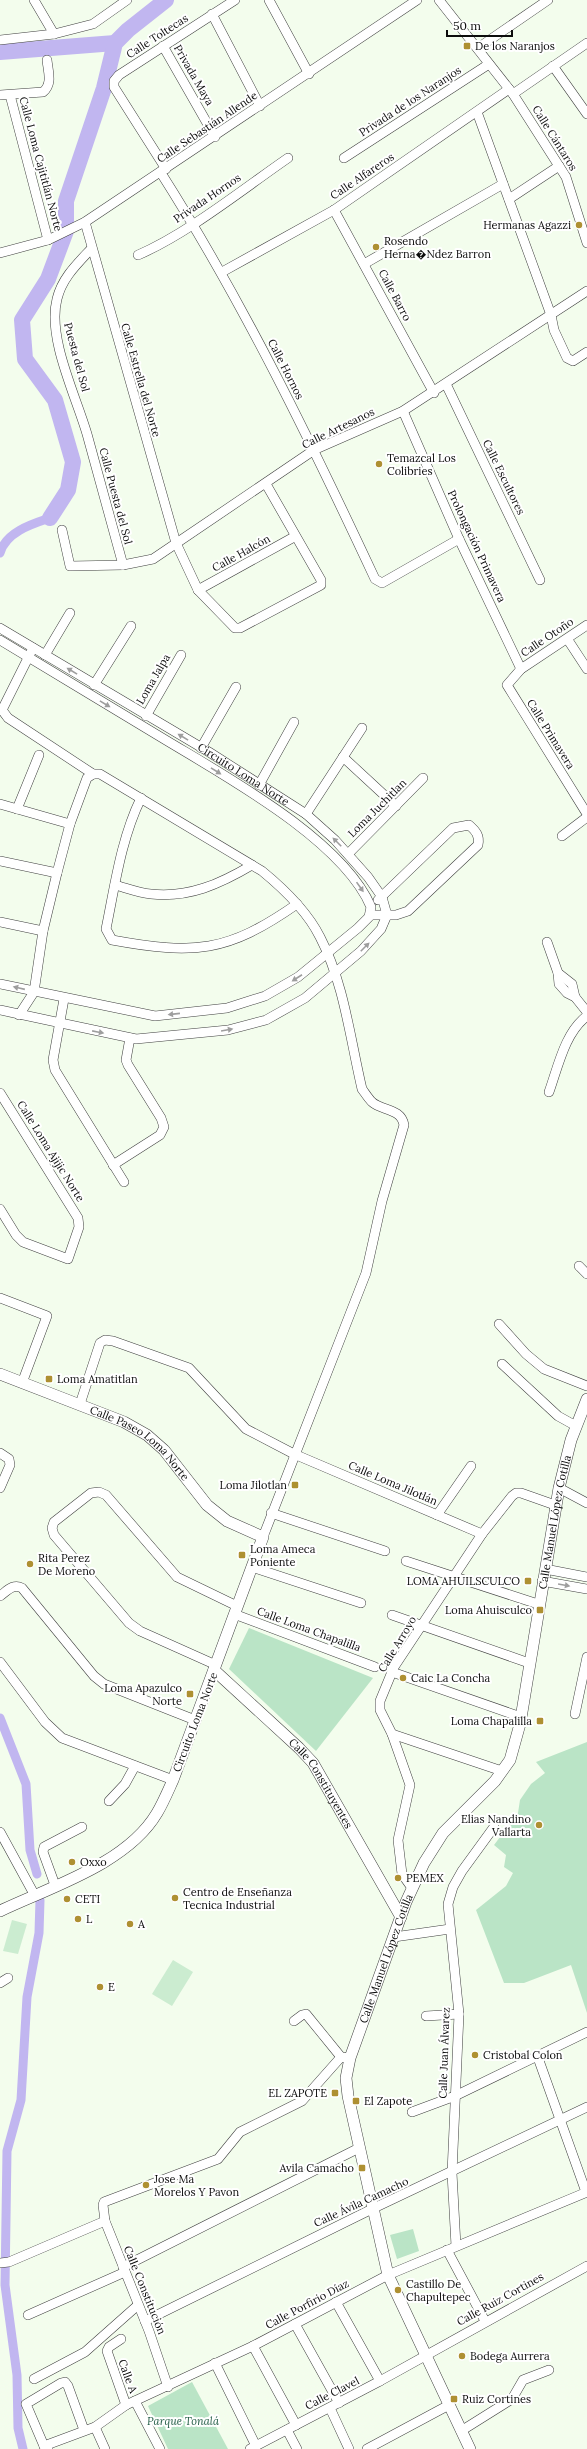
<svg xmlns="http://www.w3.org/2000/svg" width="587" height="2449" font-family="Lora,serif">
	<rect width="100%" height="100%" fill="#f3fded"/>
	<g fill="#bae4c6">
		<path d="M249,1628L373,1678L316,1751L229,1669Z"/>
		<path d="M587,1742V2013L571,1965L524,1983H504L476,1910L506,1886L513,1873L504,1867L506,1855L494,1845L518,1813L520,1800L531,1784L545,1773L536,1762Z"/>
		<path d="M413,2229L419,2251L397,2259L390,2235Z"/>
		<path d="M192,2382L228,2449H168L148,2406Z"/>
	</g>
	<g fill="#cbecd0">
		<path d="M12,1920L27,1924L18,1954L3,1951Z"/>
		<path d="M173,1960L193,1972L172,2006L152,1994Z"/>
	</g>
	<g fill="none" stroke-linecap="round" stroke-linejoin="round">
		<g stroke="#c1b6f0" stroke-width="9">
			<path d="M0,553C6,532 32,524 50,518"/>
			<path d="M0,1718L26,1784L30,1850L37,1874"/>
			<path d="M23,2449L18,2428L17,2375L5,2285L7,2151L21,2100L27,1997L39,1933L40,1900"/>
		</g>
		<g stroke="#c1b6f0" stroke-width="16">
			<path d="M0,52L115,43"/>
			<path d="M50,518L68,490L73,462L55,400L25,359L22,320L48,279L66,231V201L104,88L115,43L128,30L166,0"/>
		</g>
		<g stroke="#3f3f3f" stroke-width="10">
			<g id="minor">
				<path d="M34,0L54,34"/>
				<path d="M269,0L309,74"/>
				<path d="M439,0L513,94L566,177L587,243"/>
				<path d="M212,14L260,106"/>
				<path d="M0,40L54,34L93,24L127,0"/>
				<path d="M163,46L215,137"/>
				<path d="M478,48L548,0"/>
				<path d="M553,66L587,114"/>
				<path d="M513,94L587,43"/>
				<path d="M0,95L43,92C53,84 48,71 47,60"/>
				<path d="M10,95L48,240"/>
				<path d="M477,112L551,315L554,330L567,358L573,361L587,352"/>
				<path d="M344,158L489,64"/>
				<path d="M166,169L114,87V81L119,75L235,0"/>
				<path d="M161,173C243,302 310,440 375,579L382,583L459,539"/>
				<path d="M509,199L559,166"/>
				<path d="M334,210L434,393"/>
				<path d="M85,222L176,543L198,590L235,628H240L321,585V580L266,484"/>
				<path d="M91,249C77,264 62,278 57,299C47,338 76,396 87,434C99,477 111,521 123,565"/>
				<path d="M0,253L48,240L85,222L417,0"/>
				<path d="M138,255C187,234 243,189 288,158"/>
				<path d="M364,264L503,184"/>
				<path d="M222,272L334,210L509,89"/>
				<path d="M446,384L540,580"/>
				<path d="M403,411L459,539L521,669"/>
				<path d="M62,530L70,566L123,565L153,559L314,450L403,411L587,291"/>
				<path d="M198,590L294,537"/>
				<path d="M587,625L521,669L507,685L587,814"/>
				<path id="s1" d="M0,628L209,752L306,814L335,840L368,877L382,897L387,915L381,929L361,951L305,998L266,1020L228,1030L136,1039L0,1010"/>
				<path d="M0,640C55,673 109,706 164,739C225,776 343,840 371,907L369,917L358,928L298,977L265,996L227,1008L155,1016L0,984"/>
				<path d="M568,640L587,669"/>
				<path d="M33,648L2,710L8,718L93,774H100L262,871C284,889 307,911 320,937C344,983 350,1038 362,1089C365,1093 368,1098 372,1102C382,1111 401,1108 404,1125L382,1201L366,1273L263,1537"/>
				<path d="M45,655L70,613"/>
				<path d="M94,685L131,626"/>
				<path d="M146,716L181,655"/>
				<path d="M201,748L236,687"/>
				<path d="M343,757L396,806"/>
				<path d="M259,785L294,722"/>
				<path d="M141,798C121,839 115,885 106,929L112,940C194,955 227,953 297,904"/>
				<path d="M0,804L70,824"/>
				<path d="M17,809L39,755"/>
				<path d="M306,814L362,728"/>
				<path d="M562,836L587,817"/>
				<path d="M348,854L423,778"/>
				<path d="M0,861L57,873"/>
				<path d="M115,885C126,888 139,893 151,894C189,898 220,884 252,865"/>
				<path d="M370,915H396L408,911L478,845C480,836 476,831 469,825L453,828L378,900"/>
				<path d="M0,922L43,931"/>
				<path d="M547,942L558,973L559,984L567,993L575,997L587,1012"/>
				<path d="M558,973L572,984L575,997"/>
				<path d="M64,999L53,1060L55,1070L124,1182"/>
				<path d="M19,1015L34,992L43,931L57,873L70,824L87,778L93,774"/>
				<path d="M549,1092C558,1067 565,1032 587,1016"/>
				<path d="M0,1093L78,1218L79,1227L68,1259L23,1242L16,1235L0,1209"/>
				<path d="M113,1165L160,1135L164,1127L161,1118L128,1065L126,1060L130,1038"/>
				<path d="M579,1266L587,1274"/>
				<path d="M0,1298L47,1316L22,1383"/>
				<path d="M499,1324L526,1354L544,1369L587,1386"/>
				<path d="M502,1364L558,1416L576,1426"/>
				<path d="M80,1404L100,1343L105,1340L113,1341L189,1368L246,1429L294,1454L482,1534"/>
				<path d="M0,1453L9,1459L10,1465L0,1488"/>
				<path d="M559,1488L587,1503"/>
				<path d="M271,1513L385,1551"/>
				<path d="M437,1515L471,1466"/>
				<path d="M406,1561L538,1604"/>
				<path d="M252,1567L361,1603"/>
				<path d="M545,1569L587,1577"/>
				<path d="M542,1581L587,1589"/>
				<path d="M0,1596C7,1591 13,1583 22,1588L94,1676L104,1684L195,1720"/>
				<path d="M234,1614L375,1667"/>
				<path d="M392,1615L529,1663"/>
				<path d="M0,1662L45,1722L62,1738L173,1780"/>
				<path d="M216,1665L140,1631L129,1623L54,1535L52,1528L54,1522L91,1493L99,1492L106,1495L177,1577L237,1606"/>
				<path d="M392,1672L521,1717"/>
				<path d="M575,1714L587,1657"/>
				<path d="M392,1734L502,1771"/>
				<path d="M109,1801L125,1784L135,1766"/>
				<path d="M0,1832L34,1894"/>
				<path d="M55,1885L43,1852L44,1847L82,1827"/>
				<path d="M412,1888L402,1874L398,1840L410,1785L392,1734L380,1710V1701L394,1667L482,1534L512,1496L516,1493H521L555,1505"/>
				<path d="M394,1937L450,1929"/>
				<path d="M0,1983L8,1978"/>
				<path d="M426,2016L459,2014"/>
				<path d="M294,2021L302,2015L306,2014L341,2057"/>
				<path d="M537,2055L586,2192"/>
				<path d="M412,2112L455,2096L587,2032"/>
				<path d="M456,2246L452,2173L459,2014L448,1904L453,1887L462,1871L494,1827"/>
				<path d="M447,2250L485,2321"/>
				<path d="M0,2263L9,2262L105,2221"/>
				<path d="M123,2267L359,2148"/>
				<path d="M336,2302L380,2381"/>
				<path d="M28,2315L125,2272"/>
				<path d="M145,2321L374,2208L587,2107"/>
				<path d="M295,2324L339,2403"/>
				<path d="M121,2339L109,2347L107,2351L126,2405"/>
				<path d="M253,2346L296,2425"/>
				<path d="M215,2363L256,2446"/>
				<path d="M34,2379L85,2352L138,2305"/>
				<path d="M168,2387L149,2331L105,2221L103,2205L104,2202L218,2159L240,2132L302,2101L341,2057L350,2058"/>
				<path d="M135,2401L160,2449"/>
				<path d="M330,2408L349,2449"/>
				<path d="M95,2427L105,2449"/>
				<path d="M287,2430L297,2449"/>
				<path d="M461,2431L512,2399L523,2380L549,2370"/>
				<path d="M44,2446L95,2427L126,2405L253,2346L388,2275L587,2192"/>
				<path d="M48,2449L44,2446L26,2404L61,2383L65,2382L68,2386L84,2430"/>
				<path d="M250,2449L380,2381L587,2266"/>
				<path d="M367,2449L449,2405"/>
			</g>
		</g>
		<g stroke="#3f3f3f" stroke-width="12">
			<g id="tertiary">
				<path id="s2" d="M0,1374L124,1422L147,1435L164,1450L207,1505L227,1521L263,1537L173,1780C168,1791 163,1803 157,1813C127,1864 50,1887 0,1911"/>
				<path id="s3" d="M214,1670L299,1748L313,1763L401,1917"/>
				<path id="s4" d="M470,2449L388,2275L348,2096L346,2078L350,2058L406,1902L424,1863L443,1833L495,1781L510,1760L520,1724L559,1488L571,1440L587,1399"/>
			</g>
		</g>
		<use href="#minor" stroke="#fff" stroke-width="9"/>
		<use href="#tertiary" stroke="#fff" stroke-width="11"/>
	</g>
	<defs><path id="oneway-solid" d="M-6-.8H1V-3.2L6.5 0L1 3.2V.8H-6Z"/></defs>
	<g fill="#9e9e9e">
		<use href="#oneway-solid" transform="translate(72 671) rotate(-149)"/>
		<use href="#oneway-solid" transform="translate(105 704) rotate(31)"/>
		<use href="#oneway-solid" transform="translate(183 737) rotate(-149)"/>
		<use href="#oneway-solid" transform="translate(216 771) rotate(32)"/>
		<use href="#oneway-solid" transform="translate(337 842) rotate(-135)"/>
		<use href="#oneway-solid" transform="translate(360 887) rotate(55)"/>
		<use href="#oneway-solid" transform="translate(365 947) rotate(-45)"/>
		<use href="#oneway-solid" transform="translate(297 978) rotate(147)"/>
		<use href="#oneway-solid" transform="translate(19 988) rotate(-167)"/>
		<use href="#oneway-solid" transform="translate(174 1014) rotate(174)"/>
		<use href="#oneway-solid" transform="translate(227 1030) rotate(-10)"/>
		<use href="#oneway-solid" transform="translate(98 1032) rotate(11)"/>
		<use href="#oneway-solid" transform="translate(564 1585) rotate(10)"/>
	</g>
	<g fill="#ae9032" stroke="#fff" stroke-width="1.5">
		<rect x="463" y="42" width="8" height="8" rx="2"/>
		<circle cx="579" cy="225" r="4"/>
		<circle cx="376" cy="247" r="4"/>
		<circle cx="379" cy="464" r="4"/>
		<rect x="45" y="1375" width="8" height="8" rx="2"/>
		<rect x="291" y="1481" width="8" height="8" rx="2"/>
		<rect x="238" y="1551" width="8" height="8" rx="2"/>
		<circle cx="30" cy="1564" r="4"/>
		<rect x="524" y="1577" width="8" height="8" rx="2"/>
		<rect x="536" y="1606" width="8" height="8" rx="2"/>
		<circle cx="403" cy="1678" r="4"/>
		<rect x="186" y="1690" width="8" height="8" rx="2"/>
		<rect x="536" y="1717" width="8" height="8" rx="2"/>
		<circle cx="539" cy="1825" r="4"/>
		<circle cx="72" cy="1862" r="4"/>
		<circle cx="398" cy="1878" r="4"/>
		<circle cx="175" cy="1898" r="4"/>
		<circle cx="67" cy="1899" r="4"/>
		<circle cx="78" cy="1919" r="4"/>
		<circle cx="130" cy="1924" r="4"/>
		<circle cx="100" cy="1987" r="4"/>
		<circle cx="475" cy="2055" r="4"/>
		<rect x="331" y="2089" width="8" height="8" rx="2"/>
		<rect x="352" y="2097" width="8" height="8" rx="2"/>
		<rect x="358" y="2164" width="8" height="8" rx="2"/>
		<circle cx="146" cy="2185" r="4"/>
		<circle cx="398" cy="2290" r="4"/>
		<circle cx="462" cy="2356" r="4"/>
		<rect x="450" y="2395" width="8" height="8" rx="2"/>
	</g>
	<g text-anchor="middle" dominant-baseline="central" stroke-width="4" stroke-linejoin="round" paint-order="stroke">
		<g font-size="11" fill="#0c0c0c" stroke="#fff">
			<text transform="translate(157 36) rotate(-33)">Calle Toltecas</text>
			<text transform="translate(194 75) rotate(60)">Privada Maya</text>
			<text transform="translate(410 101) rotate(-33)">Privada de los Naranjos</text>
			<text transform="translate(207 127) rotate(-34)">Calle Sebastián Allende</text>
			<text transform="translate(555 138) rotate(58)">Calle Cántaros</text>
			<text transform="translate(41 164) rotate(75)">Calle Loma Cajititlán Norte</text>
			<text transform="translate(362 176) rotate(-34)">Calle Alfareros</text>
			<text transform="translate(207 198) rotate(-34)">Privada Hornos</text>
			<text transform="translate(395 295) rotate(62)">Calle Barro</text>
			<text transform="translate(77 357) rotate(75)">Puesta del Sol</text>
			<text transform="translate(286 369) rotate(63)">Calle Hornos</text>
			<text transform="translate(141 380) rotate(74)">Calle Estrella del Norte</text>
			<text transform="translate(338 428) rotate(-26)">Calle Artesanos</text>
			<text transform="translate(504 477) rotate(64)">Calle Escultores</text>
			<text transform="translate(116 496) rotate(75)">Calle Puesta del Sol</text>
			<text transform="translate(477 546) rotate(65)">Prolongación Primavera</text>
			<text transform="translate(241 553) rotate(-29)">Calle Halcón</text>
			<text transform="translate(547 637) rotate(-34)">Calle Otoño</text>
			<text transform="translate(153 679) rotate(-60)">Loma Jalpa</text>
			<text transform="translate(551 734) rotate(58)">Calle Primavera</text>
			<text stroke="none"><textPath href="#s1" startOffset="284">Circuito Loma Norte</textPath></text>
			<text transform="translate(377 808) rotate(-45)">Loma Juchitlan</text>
			<text transform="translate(51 1151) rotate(58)">Calle Loma Ajijic Norte</text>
			<text stroke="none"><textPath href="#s2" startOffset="158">Calle Paseo Loma Norte</textPath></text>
			<text transform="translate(393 1483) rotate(23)">Calle Loma Jilotlán</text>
			<text stroke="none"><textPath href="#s4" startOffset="1000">Calle Manuel López Cotilla</textPath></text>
			<text transform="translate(309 1629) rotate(20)">Calle Loma Chapalilla</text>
			<text transform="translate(397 1644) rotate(-59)">Calle Arroyo</text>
			<text transform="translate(195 1722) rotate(-69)">Circuito Loma Norte</text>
			<text stroke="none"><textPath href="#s3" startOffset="157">Calle Constituyentes</textPath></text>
			<text stroke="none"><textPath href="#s4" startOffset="520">Calle Manuel López Cotilla</textPath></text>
			<text transform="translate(444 2053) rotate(-88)">Calle Juan Álvarez</text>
			<text transform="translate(361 2202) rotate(-25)">Calle Ávila Camacho</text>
			<text transform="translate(145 2290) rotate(68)">Calle Constitución</text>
			<text transform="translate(500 2299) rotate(-29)">Calle Ruiz Cortines</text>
			<text transform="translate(307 2304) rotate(-28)">Calle Porfirio Díaz</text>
			<text transform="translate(128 2376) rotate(70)">Calle A</text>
			<text transform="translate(332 2393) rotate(-27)">Calle Clavel</text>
		</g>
		<g font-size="11" fill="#0c0c0c" stroke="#fff" text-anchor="start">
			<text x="475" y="46">De los Naranjos</text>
			<text x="571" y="225" text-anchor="end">Hermanas Agazzi</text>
			<text x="384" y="241">Rosendo<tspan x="384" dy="13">Herna�Ndez Barron</tspan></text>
			<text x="387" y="458">Temazcal Los<tspan x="387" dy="13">Colibries</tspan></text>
			<text x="57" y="1379">Loma Amatitlan</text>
			<text x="287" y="1485" text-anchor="end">Loma Jilotlan</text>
			<text x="250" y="1549">Loma Ameca<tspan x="250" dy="13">Poniente</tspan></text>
			<text x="38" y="1558">Rita Perez<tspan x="38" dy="13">De Moreno</tspan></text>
			<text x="520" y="1581" text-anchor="end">LOMA AHUILSCULCO</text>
			<text x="532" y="1610" text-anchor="end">Loma Ahuisculco</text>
			<text x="411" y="1678">Caic La Concha</text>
			<text x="182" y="1688" text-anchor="end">Loma Apazulco<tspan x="182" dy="13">Norte</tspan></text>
			<text x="532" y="1721" text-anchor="end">Loma Chapalilla</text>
			<text x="531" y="1819" text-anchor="end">Elias Nandino<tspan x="531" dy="13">Vallarta</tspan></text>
			<text x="80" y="1862">Oxxo</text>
			<text x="406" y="1878">PEMEX</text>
			<text x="183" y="1892">Centro de Enseñanza<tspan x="183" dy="13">Tecnica Industrial</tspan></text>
			<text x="75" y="1899">CETI</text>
			<text x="86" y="1919">L</text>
			<text x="138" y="1924">A</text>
			<text x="108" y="1987">E</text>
			<text x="483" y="2055">Cristobal Colon</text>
			<text x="327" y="2093" text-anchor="end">EL ZAPOTE</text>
			<text x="364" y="2101">El Zapote</text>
			<text x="354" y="2168" text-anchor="end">Avila Camacho</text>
			<text x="154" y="2179">Jose Ma<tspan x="154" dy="13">Morelos Y Pavon</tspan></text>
			<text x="406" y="2284">Castillo De<tspan x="406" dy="13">Chapultepec</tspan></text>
			<text x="470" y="2356">Bodega Aurrera</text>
			<text x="462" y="2399">Ruiz Cortines</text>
		</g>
		<g font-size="11" font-style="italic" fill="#235d46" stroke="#fff">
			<text x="183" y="2421">Parque Tonalá</text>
		</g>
	</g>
	<path d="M447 30v6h65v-6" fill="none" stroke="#0c0c0c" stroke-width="2"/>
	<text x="453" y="30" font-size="12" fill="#0c0c0c" stroke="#ffffff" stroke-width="3" paint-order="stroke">50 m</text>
</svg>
